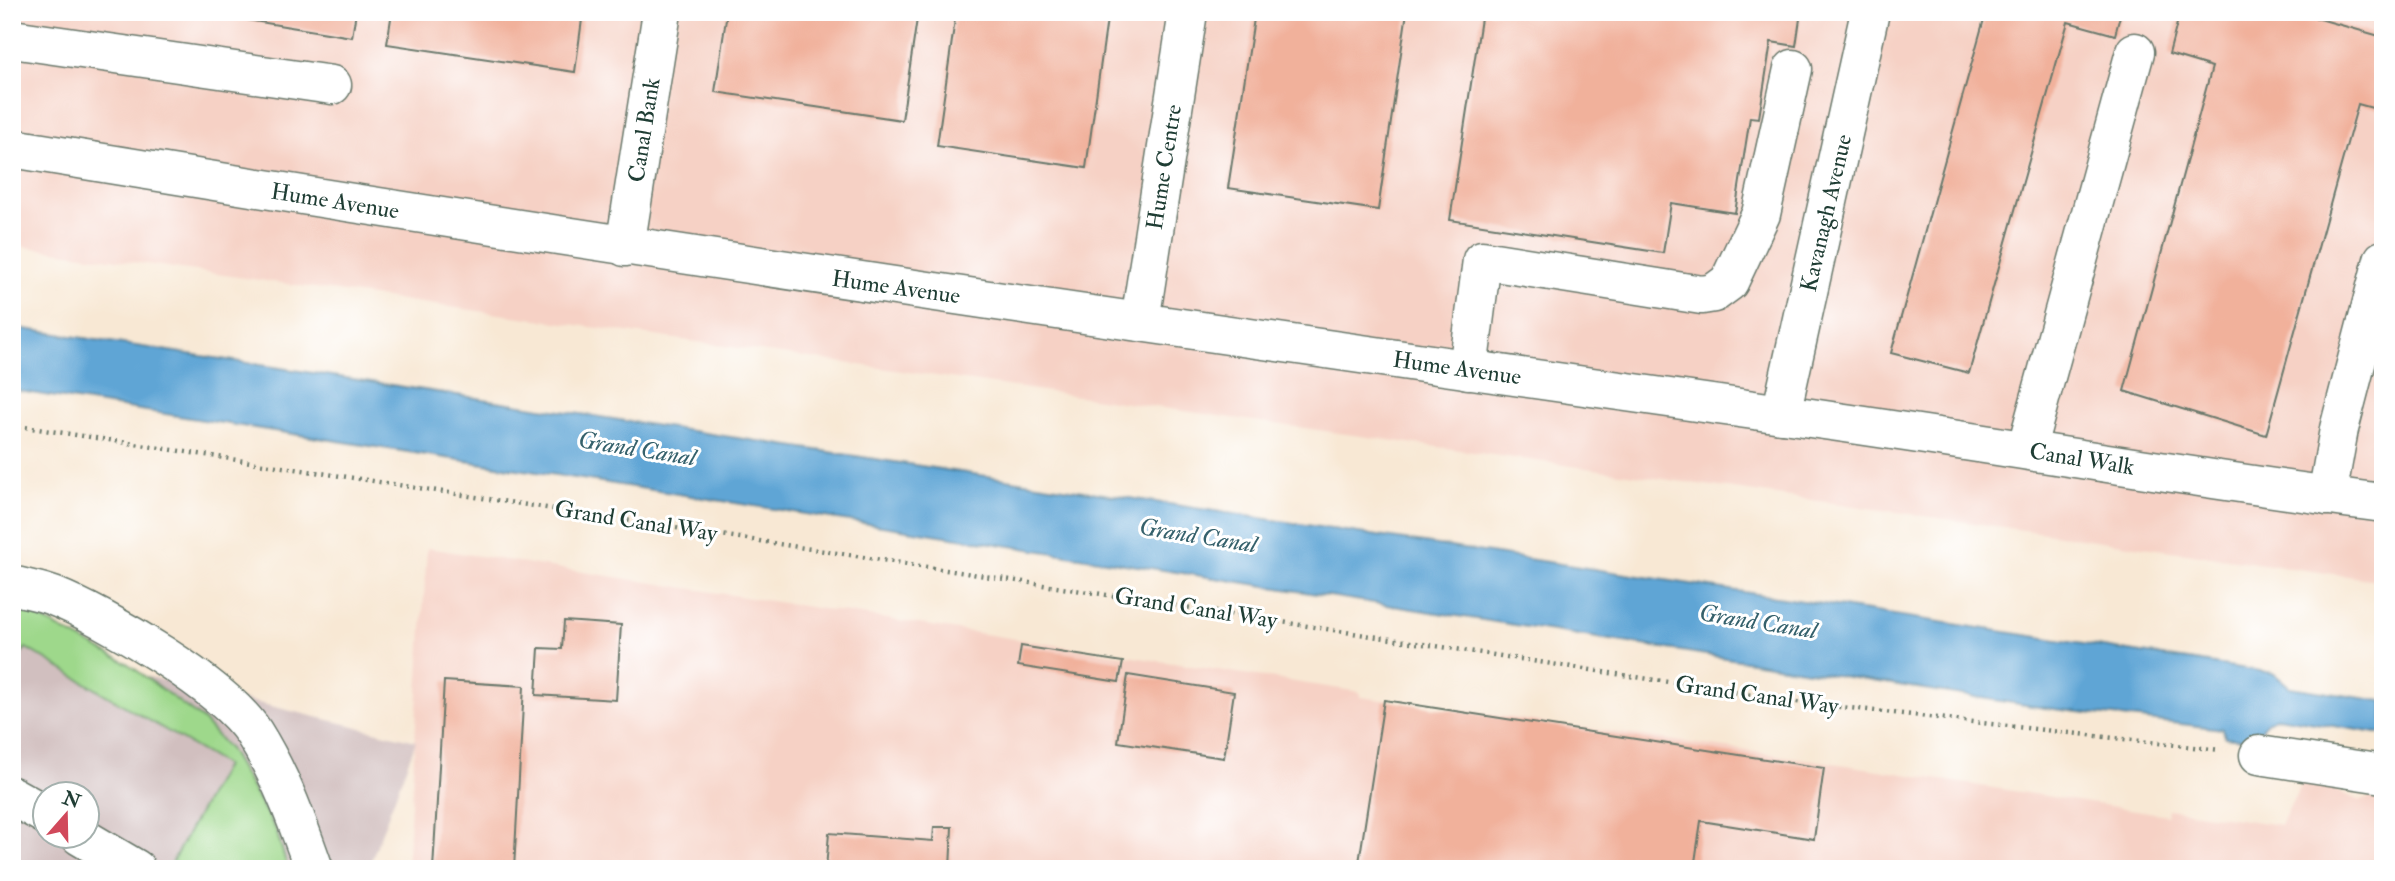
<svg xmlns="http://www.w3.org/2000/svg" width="2395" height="881" font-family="'IM FELL Double Pica',serif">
	<rect width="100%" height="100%" fill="#fff"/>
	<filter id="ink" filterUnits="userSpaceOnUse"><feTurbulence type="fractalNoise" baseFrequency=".0143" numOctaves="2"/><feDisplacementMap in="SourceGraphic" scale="14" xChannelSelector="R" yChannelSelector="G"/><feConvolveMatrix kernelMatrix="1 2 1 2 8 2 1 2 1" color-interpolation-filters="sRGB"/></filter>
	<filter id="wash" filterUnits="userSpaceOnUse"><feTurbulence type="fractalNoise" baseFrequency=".00686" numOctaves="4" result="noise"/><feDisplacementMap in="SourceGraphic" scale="28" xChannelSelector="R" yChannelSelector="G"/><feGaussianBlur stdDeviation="1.57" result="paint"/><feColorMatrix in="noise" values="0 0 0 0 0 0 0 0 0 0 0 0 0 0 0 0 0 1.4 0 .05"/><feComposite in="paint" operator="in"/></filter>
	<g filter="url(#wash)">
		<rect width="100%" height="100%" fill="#f8e8d4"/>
		<g fill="#f6d1c5">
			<path d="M12,12H2383V581L12,245Z"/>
			<path d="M427,548L1360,692V697L1833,763L2167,815L2168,809L2281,825L2309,767L2332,789L2361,801L2383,793V869H407Z"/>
		</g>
		<path fill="#d1bfbf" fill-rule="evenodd" d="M12,644L416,741L368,869H12ZM46,794H88V836H46Z"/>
		<path fill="#9ed88b" stroke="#5e8a60" stroke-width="2" d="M12,608L24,610L127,663L203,720L229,749L276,830L288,869H175L170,866L225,765L26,648L12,664Z"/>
		<path fill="#5ea5d5" stroke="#3e7184" stroke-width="2" d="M12,327L2273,673L2290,687L2383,701V734L2278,717C2263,722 2261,726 2259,741L2225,737L2223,729L2045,708L12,390Z"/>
		<g id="blocks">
			<g fill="#f1b19b">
				<path d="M198,12H356L352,37Z"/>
				<path d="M392,12H583L575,72L387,44Z"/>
				<path d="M727,12H918L902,120L715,92Z"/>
				<path d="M956,12H1108L1086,168L937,146Z"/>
				<path d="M1255,12H1407L1378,210L1228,188Z"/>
				<path d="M1482,12H1801L1796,46L1771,42L1759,118L1750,117L1735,213L1671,203L1663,253L1450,220Z"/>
				<path d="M1986,12H2121L2115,35L2068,22L1969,373L1891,353Z"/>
				<path d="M2180,12H2295L2383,37V111L2358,104L2266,435L2124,391L2212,67L2169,54Z"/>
				<path d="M564,621L621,625L616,700L536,695L539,648L562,649Z"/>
				<path d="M1021,646L1123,662L1119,682L1018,666Z"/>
				<path d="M1128,675L1234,692L1224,758L1118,742Z"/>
				<path d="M444,681L524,686L514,869H433Z"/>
				<path d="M1384,700L1824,768L1814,839L1701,821L1694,869H1358Z"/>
				<path d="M934,827H952L950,869H826L829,833L933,841Z"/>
			</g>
		</g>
	</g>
	<g filter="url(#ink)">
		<use href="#blocks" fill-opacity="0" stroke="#6b796c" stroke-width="2"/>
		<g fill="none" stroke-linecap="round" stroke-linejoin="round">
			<g stroke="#6b796c" stroke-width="41">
				<g id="minor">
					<path d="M12,39L332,85"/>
					<path d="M12,148C599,245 1187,330 1775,413C1978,441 2180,477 2383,503"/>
					<path d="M625,247L662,12"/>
					<path d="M1140,321L1188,12"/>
					<path d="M1468,370L1482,260L1702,295L1714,293L1729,282L1761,214L1793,69"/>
					<path d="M1781,414L1870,12"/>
					<path d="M2026,450L2135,52"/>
					<path d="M2327,496L2339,429L2383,260"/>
					<path d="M12,585C26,589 41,591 53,596C106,617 224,686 254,733C281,776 297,821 314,869"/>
					<path d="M2259,755L2383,774"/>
					<path d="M12,796L46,815"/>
					<path d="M80,836L136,869"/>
				</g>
			</g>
			<path stroke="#6b796c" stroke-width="4.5" stroke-dasharray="2 5" stroke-linecap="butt" d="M12,425L1797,702L2220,750"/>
			<use href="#minor" stroke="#fff" stroke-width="38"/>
		</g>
	</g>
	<g text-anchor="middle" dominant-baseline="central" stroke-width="6" stroke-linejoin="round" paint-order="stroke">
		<g font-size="23" fill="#1f3d34" stroke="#fff">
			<text transform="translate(644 130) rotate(-81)">Canal Bank</text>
			<text transform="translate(1164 167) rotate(-81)">Hume Centre</text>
			<text transform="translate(335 201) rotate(9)">Hume Avenue</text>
			<text transform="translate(1826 213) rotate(-77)">Kavanagh Avenue</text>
			<text transform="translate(896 287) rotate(8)">Hume Avenue</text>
			<text transform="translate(1457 368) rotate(8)">Hume Avenue</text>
			<text transform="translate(2082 459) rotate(9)">Canal Walk</text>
			<text transform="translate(636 521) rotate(9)">Grand Canal Way</text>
			<text transform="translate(1196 608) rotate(9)">Grand Canal Way</text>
			<text transform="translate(1757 695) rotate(8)">Grand Canal Way</text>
		</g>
		<g font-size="24" font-style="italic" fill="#35616c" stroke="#fff">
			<text transform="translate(637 449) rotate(9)">Grand Canal</text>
			<text transform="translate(1198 536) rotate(9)">Grand Canal</text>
			<text transform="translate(1758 622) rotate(9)">Grand Canal</text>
		</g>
	</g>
	<rect width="2395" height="881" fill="none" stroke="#fff" stroke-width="42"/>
	<g transform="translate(66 815) rotate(20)"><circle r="33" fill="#ffffff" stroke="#a5b1ae" stroke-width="2"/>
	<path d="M0-5L12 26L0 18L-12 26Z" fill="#d1495b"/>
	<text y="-10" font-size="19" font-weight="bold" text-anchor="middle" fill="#1f3d34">N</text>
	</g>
</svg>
